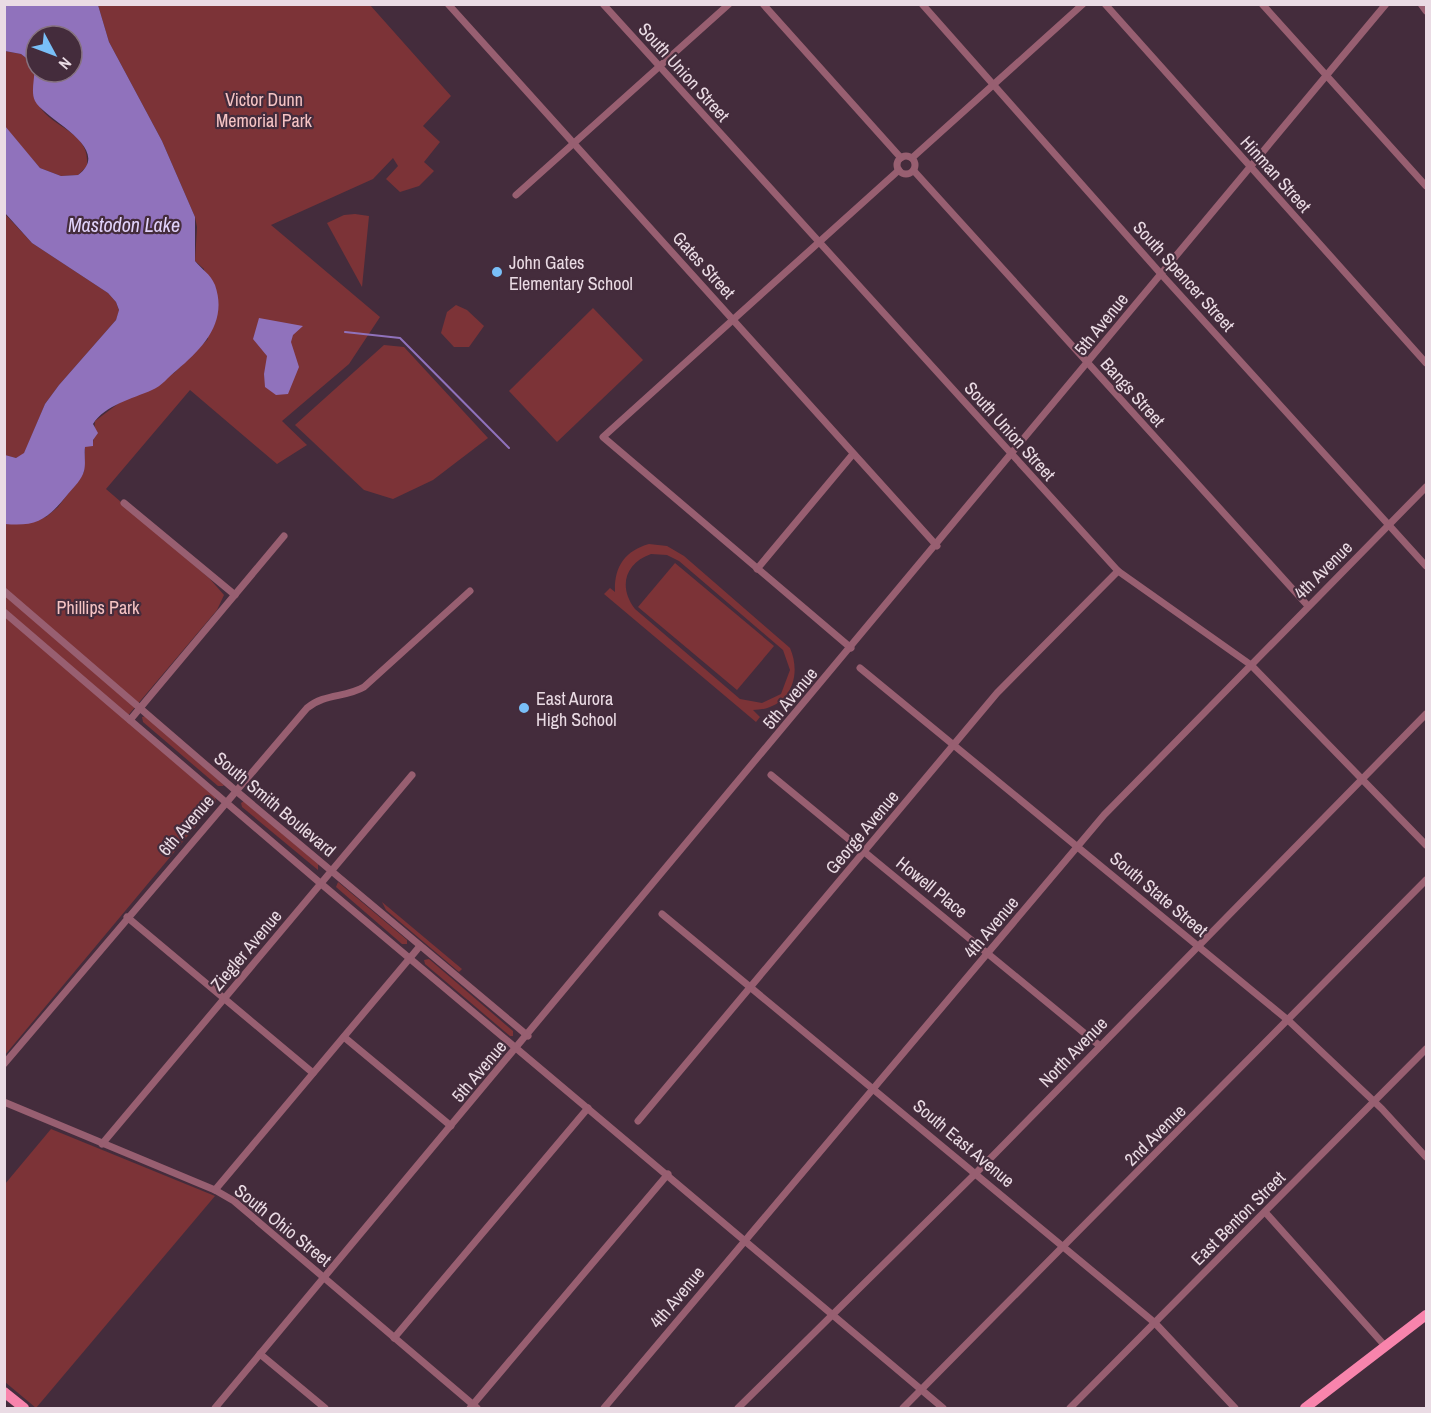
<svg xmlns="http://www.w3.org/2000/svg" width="1431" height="1413" font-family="'Archivo Narrow',sans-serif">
	<rect width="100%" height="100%" fill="#442c3c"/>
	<g fill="#7c3337" fill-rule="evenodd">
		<path d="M98,5H370L451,96L423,126L440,142L424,162L434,171L419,186L400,192L386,179L398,166L393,158L373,179L271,225L380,317L349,364L282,421L307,445L277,464L190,390L106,489L210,579L224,595L217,610L125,719L215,797L216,802L5,1055V524L46,517L58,507L84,472L85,447L93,443L95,421L119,403L174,373L208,339L204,269L195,261L197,227L195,217L162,141L109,42Z"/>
		<path d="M4,51L21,54L34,64C37,81 30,94 42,110C58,130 90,133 87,166L78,175L61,176L40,168L4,126Z"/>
		<path d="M4,213L32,243L108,293L116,302L119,311L116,320L59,385L45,404L24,454L16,458L4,455Z"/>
		<path d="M355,214L369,216L362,287L327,223L344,215Z"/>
		<path d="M456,305L467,310L484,326L469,347H454L441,333L447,312Z"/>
		<path d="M593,308L643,360L557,442L509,391Z"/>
		<path d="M384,345L404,347L488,438L433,480L393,499L364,490L295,425Z"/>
		<path d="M649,544L667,546L684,556L790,648C803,678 788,710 753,710L760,717L756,722L604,594L610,588L615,592C614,568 624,551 649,544ZM651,554L667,555L679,561L783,650L790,670L781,694L762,703L740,699L635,609C618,587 625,563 651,554Z"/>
		<path d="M675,563L774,646L737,690L638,607Z"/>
		<path d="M146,716L224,785L223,786H218L143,722L142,717Z"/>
		<path d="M244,801L318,864V870L242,807L241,803Z"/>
		<path d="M338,882L407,940V944H402L336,887Z"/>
		<path d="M382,902L462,969L459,972L386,910Z"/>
		<path d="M429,959L513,1031V1036H510L425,964L424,960Z"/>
		<path d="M51,1129L215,1196L36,1408L5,1382V1184Z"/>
	</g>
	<g fill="#9072bc" fill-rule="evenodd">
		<path d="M5,4L98,5L109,42L162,141L195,217V261C202,270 210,273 215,285C228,322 203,348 177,370C168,377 162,386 152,390C132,399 105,405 93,424L98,433L93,440V446L85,447C84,455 86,464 84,471C82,479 74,487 68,494C48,519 37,527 5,524V455L16,458L24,453L45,404L59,385L116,320L119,310L116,302L108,293L32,243L5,213V126L40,168L61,176L78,175C114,148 45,120 35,101C30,91 36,76 34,64L21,54L5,51ZM36,36H72V72H36Z"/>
		<path d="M259,318L303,326L293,335L291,342L299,367L288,394L276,395L265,387L264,374L267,356L253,339Z"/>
	</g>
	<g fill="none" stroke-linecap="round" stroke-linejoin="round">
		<path stroke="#9072bc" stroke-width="2" d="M345,332L400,338L509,448"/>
		<g stroke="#985f71" stroke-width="7">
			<path d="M448,4L937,546"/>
			<path d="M603,4L1118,571L1251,665L1426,845"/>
			<path d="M763,4L901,158"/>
			<path d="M922,4L1161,274L1426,566"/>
			<path d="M1105,4L1426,363"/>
			<path d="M1262,4L1426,186"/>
			<path d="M1421,4L1426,11"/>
			<circle cx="906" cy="165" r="9"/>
			<path d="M912,158L1083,4"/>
			<path d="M914,171L1308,606"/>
			<path d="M516,195L729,4"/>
			<path d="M124,503L235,595"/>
			<path d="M757,569L853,454"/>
			<path d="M4,591L235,790L528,1036"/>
			<path d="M4,612C109,702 214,793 319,882C526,1059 736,1231 943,1408"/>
			<path d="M851,648L603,437L899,170"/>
			<path d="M860,668L1289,1021L1382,1109L1426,1157"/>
			<path d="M130,720L284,536"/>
			<path d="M771,775L1100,1046"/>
			<path d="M662,914L1155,1323L1235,1408"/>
			<path d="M127,917L313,1073"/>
			<path d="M344,1037L451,1126"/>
			<path d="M4,1064L307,708C325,693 345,698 364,687L470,591"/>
			<path d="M4,1102L215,1190L234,1201L477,1408"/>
			<path d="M638,1121L997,693L1118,571"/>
			<path d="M102,1144L412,775"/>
			<path d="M215,1190L420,946"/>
			<path d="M1265,1212L1386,1347"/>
			<path d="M394,1338L588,1108"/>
			<path d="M260,1354L325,1408"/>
			<path d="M215,1408L1386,4"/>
			<path d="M470,1408L668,1174"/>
			<path d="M604,1408L1104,815L1426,487"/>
			<path d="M738,1408L976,1173L1426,714"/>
			<path d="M903,1408L1426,880"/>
			<path d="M1070,1408L1426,1049"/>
		</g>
		<g stroke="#f884ac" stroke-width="10">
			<path d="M4,1392L24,1408"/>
			<path d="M1305,1408L1426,1315"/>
		</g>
	</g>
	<g fill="#79bff8" stroke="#442c3c" stroke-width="2">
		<circle cx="497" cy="272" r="6"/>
		<circle cx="524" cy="708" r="6"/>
	</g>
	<g text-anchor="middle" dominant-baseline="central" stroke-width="4.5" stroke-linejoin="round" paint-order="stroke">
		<g font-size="18" fill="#eadbe4" stroke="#442c3c">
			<text transform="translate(684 72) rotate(48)">South Union Street</text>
			<text transform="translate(1276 174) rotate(48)">Hinman Street</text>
			<text transform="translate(704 265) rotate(48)">Gates Street</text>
			<text transform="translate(1184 276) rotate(48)">South Spencer Street</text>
			<text transform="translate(1101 324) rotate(-51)">5th Avenue</text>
			<text transform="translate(1133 392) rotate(48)">Bangs Street</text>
			<text transform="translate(1010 431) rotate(48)">South Union Street</text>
			<text transform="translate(1323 570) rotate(-45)">4th Avenue</text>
			<text transform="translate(790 698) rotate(-50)">5th Avenue</text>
			<text transform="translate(275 804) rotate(40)">South Smith Boulevard</text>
			<text transform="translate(186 825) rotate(-49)">6th Avenue</text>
			<text transform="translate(862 832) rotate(-50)">George Avenue</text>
			<text transform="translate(932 887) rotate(39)">Howell Place</text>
			<text transform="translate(1159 894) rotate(40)">South State Street</text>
			<text transform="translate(991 927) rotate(-50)">4th Avenue</text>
			<text transform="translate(246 950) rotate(-50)">Ziegler Avenue</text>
			<text transform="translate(1073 1052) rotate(-46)">North Avenue</text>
			<text transform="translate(479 1071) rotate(-50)">5th Avenue</text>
			<text transform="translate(1155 1135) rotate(-45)">2nd Avenue</text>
			<text transform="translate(964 1143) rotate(40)">South East Avenue</text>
			<text transform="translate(1238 1218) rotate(-45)">East Benton Street</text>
			<text transform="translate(283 1225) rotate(39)">South Ohio Street</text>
			<text transform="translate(677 1297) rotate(-50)">4th Avenue</text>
		</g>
		<g font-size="18" fill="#f6c4c4" stroke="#442c3c">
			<text x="264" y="99">Victor Dunn<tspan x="264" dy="21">Memorial Park</tspan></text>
			<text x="98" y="607">Phillips Park</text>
		</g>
		<g font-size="18" fill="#eadbe4" stroke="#442c3c" text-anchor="start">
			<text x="509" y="262">John Gates<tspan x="509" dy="21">Elementary School</tspan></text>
			<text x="536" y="698">East Aurora<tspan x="536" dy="21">High School</tspan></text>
		</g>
		<g font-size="20" font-style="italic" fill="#e1d2fa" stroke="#442c3c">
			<text x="124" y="224">Mastodon Lake</text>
		</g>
	</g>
	<rect width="1431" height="1413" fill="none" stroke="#eadbe4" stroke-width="12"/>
	<g transform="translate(54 54) rotate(131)"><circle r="28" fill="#442c3c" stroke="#86727f" stroke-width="1.5"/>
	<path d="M0-4.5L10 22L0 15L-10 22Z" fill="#79bff8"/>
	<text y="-9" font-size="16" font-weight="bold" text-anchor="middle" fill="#eadbe4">N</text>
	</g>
</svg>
